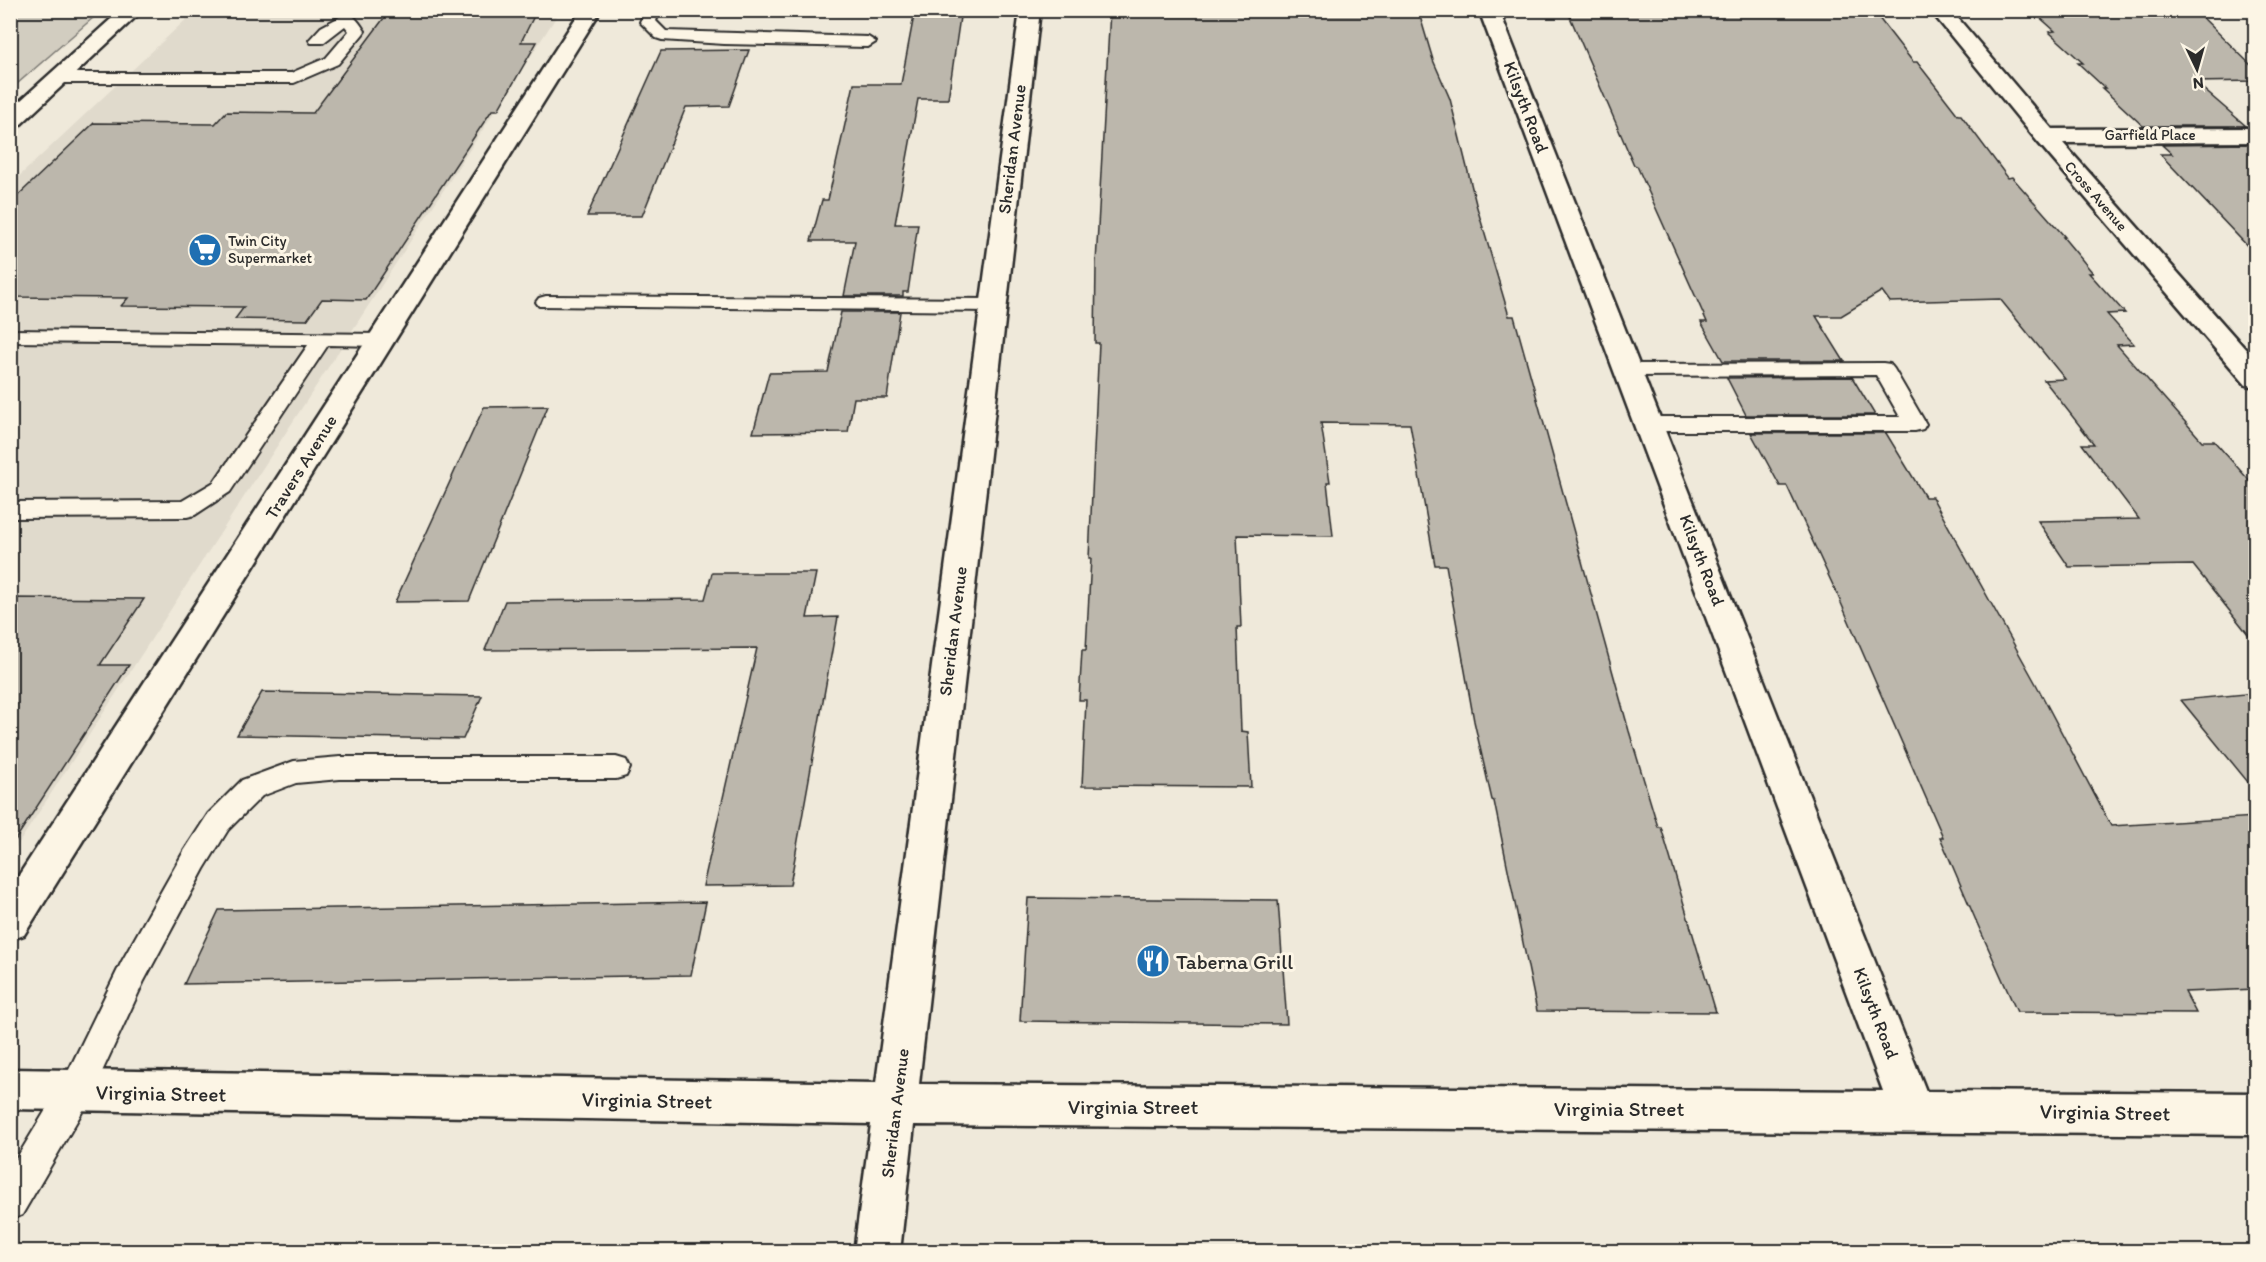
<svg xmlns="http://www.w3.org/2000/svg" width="2266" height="1262" font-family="Itim,sans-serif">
	<rect width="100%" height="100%" fill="#efe9da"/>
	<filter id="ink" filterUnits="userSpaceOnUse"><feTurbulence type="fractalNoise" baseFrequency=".0167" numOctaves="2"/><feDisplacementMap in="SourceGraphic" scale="12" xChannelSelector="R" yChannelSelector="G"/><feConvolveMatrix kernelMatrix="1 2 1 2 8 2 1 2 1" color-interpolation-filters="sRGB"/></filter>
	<g filter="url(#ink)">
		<path fill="#e0dacc" d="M195,11H560L11,855V184Z"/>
		<path fill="#d2cdc0" stroke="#7e7c76" stroke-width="1.5" d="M11,10H101V11L11,89Z"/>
		<g fill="#bcb7ac" stroke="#2b2b2b" stroke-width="1.5">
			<path d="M390,10H537L521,42H537L498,110H492L366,300L322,299L307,320L235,319L244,307L121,306L128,298L10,297V203L94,123L215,124L226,112L313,113Z"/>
			<path d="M915,10H961L948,99H918L895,224H918L908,292H903V296H844L855,241H811L822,200H828L854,84H901Z"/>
			<path d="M1110,10L1419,13L1433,60L1450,99L1476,204L1509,316H1514L1629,731L1658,827H1661L1716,1012L1537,1011L1494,801L1492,800L1474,721L1446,565H1435L1410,424L1321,423L1330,482H1327L1333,536L1237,535L1241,627H1237L1241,731L1248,732L1251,787L1082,786L1086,700H1079L1082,650H1086L1091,558H1089L1099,343H1095L1096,263Z"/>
			<path d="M1567,10L1875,13L1913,62H1917L1958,115H1961L2008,178L2012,177L2065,237H2063L2093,273H2089L2125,313L2107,314L2134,344L2117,345L2202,441H2214L2256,488V644L2193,565L2069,567L2038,521L2139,519L2082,444H2094L2044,380L2065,379L2000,299L1890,302L1882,291L1841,316H1816L1844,361H1723L1701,322H1707L1637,166L1634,165Z"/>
			<path d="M2195,10L2256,70V81L2195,82L2246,126H2143L2102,88H2105L2078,63H2083L2049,32L2055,31L2036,14Z"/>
			<path d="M749,50L729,106L686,107L642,216H587L661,51Z"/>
			<path d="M2256,144V255L2160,154H2172L2162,145Z"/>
			<path d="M841,312H900L887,398H854L848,432L753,433L769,373L828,372Z"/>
			<path d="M1852,377L1875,415H1746L1727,378Z"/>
			<path d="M548,406L469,601L395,602L484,407Z"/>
			<path d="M1751,433H1886L1925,497H1932L2036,684L2111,826L2256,817V989L2185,992L2196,1013L2017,1012L1977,923L1940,837H1943L1838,596L1787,486H1780Z"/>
			<path d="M712,573H816L807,618L838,617L790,885L703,886L757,648L485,650L505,601L705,599Z"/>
			<path d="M10,598L144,599L100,665H129L10,848Z"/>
			<path d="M262,692L482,696L463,739L237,735Z"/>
			<path d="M2256,693V792L2181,700Z"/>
			<path d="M1028,898L1278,900L1287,1024L1020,1021Z"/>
			<path d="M706,902L691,975L184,984L219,910Z"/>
		</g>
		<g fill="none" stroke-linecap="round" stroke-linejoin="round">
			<g stroke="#2b2b2b" stroke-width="4">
				<g id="lane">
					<path d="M645,10H660L656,21L666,31L868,37L876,42L868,47L724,44L662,40L656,38L640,22Z"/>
					<path d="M347,13C355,15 360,24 365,31L363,34L338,64L294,83H59L51,78L59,73H291L326,58L349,31L345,26L323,43H311L309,40L321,27Z"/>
					<path d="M546,296L992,299L999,301L1002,305L999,309L992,311L539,306L536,302L539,298Z"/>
					<path d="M10,330L382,334L389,336L392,340L389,344L382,346L328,345L230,492L195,515L187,517L10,518V502L182,501L214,482L308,345L10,342Z"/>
					<path d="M1883,363L1890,364L1894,369L1926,424L1923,429L1915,431H1650L1642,429L1639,424L1642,419L1650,417H1900L1876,375L1628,376L1621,375L1617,370L1621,365L1628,364Z"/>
					<path d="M340,757H616L626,760L630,768L626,776L616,779H340L296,783L262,796L228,830L204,869L144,981L88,1102L22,1215L10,1220V1169L64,1080L122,961L184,851L208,814L242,780L294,761Z"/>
				</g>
			</g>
			<g stroke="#2b2b2b" stroke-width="5">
				<g id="street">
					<path d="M121,10H143L18,127L10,129V110Z"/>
					<path d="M581,10H601L24,935L10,940V889Z"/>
					<path d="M1020,10H1040L919,1084L1883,1091L1479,10H1499L1926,1091L2256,1093V1135L914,1125L900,1252H854L871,1124L10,1109V1069L876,1083Z"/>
					<path d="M1930,10H1951L2052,129L2256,128V142L2063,143L2256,361V387L2246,385L2037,141Z"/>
				</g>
			</g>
			<use href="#lane" fill="#fcf5e5" fill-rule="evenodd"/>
			<use href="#street" fill="#fcf5e5" fill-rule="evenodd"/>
		</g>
	</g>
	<defs>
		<g id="supermarket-disc" transform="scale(1.725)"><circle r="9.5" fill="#1f6fb2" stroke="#fcf5e5"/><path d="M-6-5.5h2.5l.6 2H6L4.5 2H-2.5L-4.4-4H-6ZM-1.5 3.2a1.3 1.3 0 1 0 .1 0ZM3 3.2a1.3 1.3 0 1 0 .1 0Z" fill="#fff"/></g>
		<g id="restaurant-disc" transform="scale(1.725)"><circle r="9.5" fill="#1f6fb2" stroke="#fcf5e5"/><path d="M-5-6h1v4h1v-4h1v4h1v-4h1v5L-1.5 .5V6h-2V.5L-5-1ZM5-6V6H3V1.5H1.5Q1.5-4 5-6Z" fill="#fff"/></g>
	</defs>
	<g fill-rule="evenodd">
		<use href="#supermarket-disc" x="205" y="250"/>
		<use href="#restaurant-disc" x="1153" y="961"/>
	</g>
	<g text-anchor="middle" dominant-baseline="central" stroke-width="6" stroke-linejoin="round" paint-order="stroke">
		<g font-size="15" fill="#2b2b2b" stroke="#fcf5e5">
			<text x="2150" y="135">Garfield Place</text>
			<text transform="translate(2096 196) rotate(49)">Cross Avenue</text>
		</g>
		<g font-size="15" fill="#2b2b2b" stroke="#fcf5e5" text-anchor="start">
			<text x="228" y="241">Twin City<tspan x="228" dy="17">Supermarket</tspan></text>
		</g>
		<g font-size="18" fill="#2b2b2b" stroke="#fcf5e5">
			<text transform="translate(1526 107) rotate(69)">Kilsyth Road</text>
			<text transform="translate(1012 149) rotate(-83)">Sheridan Avenue</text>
			<text transform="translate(301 467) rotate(-58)">Travers Avenue</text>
			<text transform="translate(1702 560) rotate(69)">Kilsyth Road</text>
			<text transform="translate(953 631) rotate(-83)">Sheridan Avenue</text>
			<text transform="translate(1876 1013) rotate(69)">Kilsyth Road</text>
			<text transform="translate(895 1113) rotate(-83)">Sheridan Avenue</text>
		</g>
		<g font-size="21" fill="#2b2b2b" stroke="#fcf5e5" text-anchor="start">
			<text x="1176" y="961">Taberna Grill</text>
		</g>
		<g font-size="21" fill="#2b2b2b" stroke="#fcf5e5">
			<text transform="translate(161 1093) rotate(1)">Virginia Street</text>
			<text transform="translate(647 1100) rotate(1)">Virginia Street</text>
			<text x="1133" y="1106">Virginia Street</text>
			<text x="1619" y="1108">Virginia Street</text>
			<text transform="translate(2105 1112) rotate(1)">Virginia Street</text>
		</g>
	</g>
	<rect width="2266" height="1262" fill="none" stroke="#fcf5e5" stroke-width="36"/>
	<rect x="18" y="18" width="2230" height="1226" fill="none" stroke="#2b2b2b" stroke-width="2" filter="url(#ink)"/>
	<g transform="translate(2197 69) rotate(175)" stroke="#fcf5e5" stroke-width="4.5" paint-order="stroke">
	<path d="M0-4.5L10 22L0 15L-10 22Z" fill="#2b2b2b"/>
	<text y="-9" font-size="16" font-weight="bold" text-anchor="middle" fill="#2b2b2b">N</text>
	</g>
</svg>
